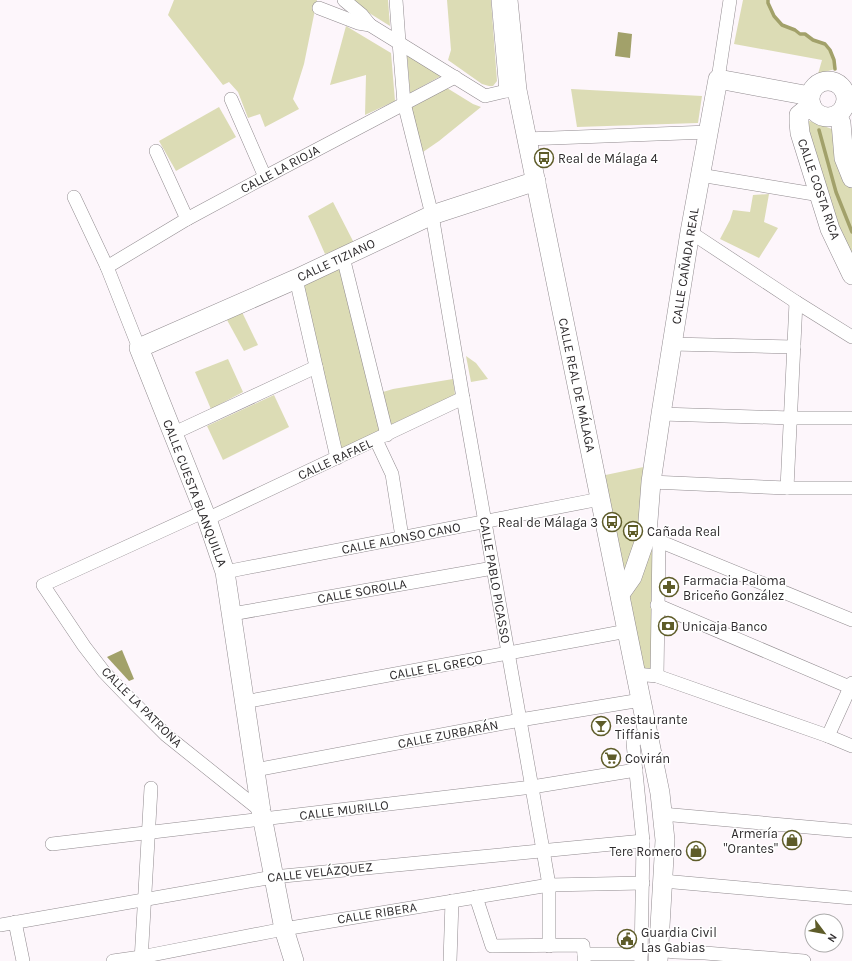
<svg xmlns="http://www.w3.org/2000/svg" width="852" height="961" font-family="Karla,sans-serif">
	<rect width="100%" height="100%" fill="#fdf6fb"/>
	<g fill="#dcdcb5">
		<path d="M174,0H317L304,64L293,99L299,109L265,127L260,114L248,118L238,92L229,82L223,85L168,15Z"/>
		<path d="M353,0H388L390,26L366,11Z"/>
		<path d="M447,0H491L497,81L493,86H489L482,84L448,60L451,50Z"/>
		<path d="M743,0H768V3L774,16L782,25L795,30L800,34H805L813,40L825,44L830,50L834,60L835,69L818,74L822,60L734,44Z"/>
		<path d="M346,26L391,53L395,101L365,115L366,75L330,85Z"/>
		<path d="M407,55L441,76L410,93Z"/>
		<path d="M447,88L473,104L481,107L439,141L423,152L411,108Z"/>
		<path d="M571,89L702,96L698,123L577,127Z"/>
		<path d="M219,107L236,137L176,171L159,141Z"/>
		<path d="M807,120L832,129L836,132L850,183L852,188V264L814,160Z"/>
		<path d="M769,194L764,222L778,228L759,258L720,239L730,220L733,210L750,212L753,195Z"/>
		<path d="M333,202L354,243L325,254L315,231L308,216Z"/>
		<path d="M340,263L381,430L341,450L302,282Z"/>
		<path d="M241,310L258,345L244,351L227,320L226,317Z"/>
		<path d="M466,356L476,363L488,379L471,382Z"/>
		<path d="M228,359L243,392L211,409L195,372Z"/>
		<path d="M453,379L455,395L390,425L383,392L393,389Z"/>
		<path d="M274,395L289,427L223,460L207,426Z"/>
		<path d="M653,465L647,534L659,541L657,676L635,674L596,477Z"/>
	</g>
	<g fill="#a2a16a">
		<path d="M618,32L632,34L630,58L615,56Z"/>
		<path d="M122,650L134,679L129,681L107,657Z"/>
	</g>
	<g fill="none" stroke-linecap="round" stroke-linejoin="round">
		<g stroke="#a2a16a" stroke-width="3.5">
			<path d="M768,0V3L774,16L782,25L795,30L800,34H805L813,40L825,44L830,50L834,60L835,69"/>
			<path d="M819,130L836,192L852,232"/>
		</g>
		<g stroke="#918b8f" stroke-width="14">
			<g id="street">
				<path d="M344,0L362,15L370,25"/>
				<path d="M396,0L399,42L404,103L432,215L463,398L543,850L549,885V946"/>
				<path d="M498,0L506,91"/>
				<path d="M319,8L358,23L370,25L485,96L506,91L517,90"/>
				<path d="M718,79L730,0"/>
				<path d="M231,99L265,177"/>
				<path d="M847,102L852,103"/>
				<path d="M526,139L709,132"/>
				<path d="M156,151L187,219"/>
				<path d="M700,175L820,195"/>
				<path d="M74,197L107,267L139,348"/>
				<path d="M690,232L796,302L852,337"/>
				<path d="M343,257L387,435"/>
				<path d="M107,267L187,219L265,177L455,77"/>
				<path d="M296,279L337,458"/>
				<path d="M672,344L794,347"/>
				<path d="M661,414L791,418H852"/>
				<path d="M172,434L316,367"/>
				<path d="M376,440L392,474L402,537"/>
				<path d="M651,482L787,488H852"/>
				<path d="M787,488L796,302"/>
				<path d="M203,512L43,585L84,646L104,672L128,697L166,735L261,811"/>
				<path d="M207,519L463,398"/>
				<path d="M647,534L659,541L852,620"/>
				<path d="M225,572L600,499"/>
				<path d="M657,605L852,688"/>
				<path d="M232,614L493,568"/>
				<path d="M635,674L657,676L828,736L852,746"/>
				<path d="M657,676L659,541"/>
				<path d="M244,702L627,631"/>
				<path d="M828,736L852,683"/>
				<path d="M255,770L520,720L641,700"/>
				<path d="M662,814L852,831"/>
				<path d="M52,844L532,787L636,770"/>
				<path d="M663,881L852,898"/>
				<path d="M476,897L492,946L583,945L584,954V961"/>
				<path d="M15,922L23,961"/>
				<path d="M0,925L273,877L643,841"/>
				<path d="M659,950L675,952L705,953L804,961"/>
				<path d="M584,954H641"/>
				<path d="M113,961L141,957L284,929L549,885L643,883"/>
				<path d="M141,961L151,788"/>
				<path d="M450,961L452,901"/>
				<path d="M641,961L643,841L633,743L639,737L648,736"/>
			</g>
		</g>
		<g stroke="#918b8f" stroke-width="20">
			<g id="secondary">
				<path d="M508,0L517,90L660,793L665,840L658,961"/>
				<circle cx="828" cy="99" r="18"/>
				<path d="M811,105L799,115V123L800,133L830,229L852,275"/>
				<path d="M837,116L841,123L844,158L852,178"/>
				<path d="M620,594L632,577L647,534L651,482L661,414L690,232L718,79L810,96"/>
				<path d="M294,961L284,929L261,811L225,572L207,519L139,348L296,279L432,215L536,181"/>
			</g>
		</g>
		<use href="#street" stroke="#fff" stroke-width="13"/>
		<use href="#secondary" stroke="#fff" stroke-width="19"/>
	</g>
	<defs>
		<g id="bus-ring" transform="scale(1)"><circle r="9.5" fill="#fff" stroke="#5e5c29" stroke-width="1.5"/><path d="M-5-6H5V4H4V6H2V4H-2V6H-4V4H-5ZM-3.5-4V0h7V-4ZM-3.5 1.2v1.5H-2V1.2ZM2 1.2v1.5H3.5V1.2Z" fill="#5e5c29"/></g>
		<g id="pharmacy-ring" transform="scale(1)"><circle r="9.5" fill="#fff" stroke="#5e5c29" stroke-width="1.5"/><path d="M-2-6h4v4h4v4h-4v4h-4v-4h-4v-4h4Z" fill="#5e5c29"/></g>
		<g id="bank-ring" transform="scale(1)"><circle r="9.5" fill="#fff" stroke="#5e5c29" stroke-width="1.5"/><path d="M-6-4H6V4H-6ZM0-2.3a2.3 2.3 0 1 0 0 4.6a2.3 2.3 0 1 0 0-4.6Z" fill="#5e5c29"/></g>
		<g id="bar-ring" transform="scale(1)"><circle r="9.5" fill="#fff" stroke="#5e5c29" stroke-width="1.5"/><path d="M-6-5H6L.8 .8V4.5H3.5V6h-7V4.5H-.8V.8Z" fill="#5e5c29"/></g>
		<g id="supermarket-ring" transform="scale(1)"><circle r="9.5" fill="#fff" stroke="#5e5c29" stroke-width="1.5"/><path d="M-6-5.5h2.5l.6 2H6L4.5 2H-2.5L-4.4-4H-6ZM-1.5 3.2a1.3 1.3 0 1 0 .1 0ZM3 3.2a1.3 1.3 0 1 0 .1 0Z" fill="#5e5c29"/></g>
		<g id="shop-ring" transform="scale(1)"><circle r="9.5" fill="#fff" stroke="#5e5c29" stroke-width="1.5"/><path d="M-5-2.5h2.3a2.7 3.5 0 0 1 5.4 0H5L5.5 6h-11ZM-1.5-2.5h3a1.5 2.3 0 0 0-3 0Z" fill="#5e5c29"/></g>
		<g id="civic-ring" transform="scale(1)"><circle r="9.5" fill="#fff" stroke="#5e5c29" stroke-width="1.5"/><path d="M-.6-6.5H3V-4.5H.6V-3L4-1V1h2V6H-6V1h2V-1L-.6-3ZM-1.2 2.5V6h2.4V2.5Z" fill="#5e5c29"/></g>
	</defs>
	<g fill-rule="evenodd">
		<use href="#bus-ring" x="544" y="158"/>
		<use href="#bus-ring" x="612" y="522"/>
		<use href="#bus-ring" x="633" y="531"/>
		<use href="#pharmacy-ring" x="669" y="587"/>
		<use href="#bank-ring" x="668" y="626"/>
		<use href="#bar-ring" x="601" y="726"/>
		<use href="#supermarket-ring" x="611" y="758"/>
		<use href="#shop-ring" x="792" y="840"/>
		<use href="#shop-ring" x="696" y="851"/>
		<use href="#civic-ring" x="627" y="939"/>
	</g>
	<g text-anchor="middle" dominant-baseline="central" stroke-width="3" stroke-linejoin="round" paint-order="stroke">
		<g font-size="13" fill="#2f2c2e" stroke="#fff" text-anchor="start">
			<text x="558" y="158">Real de Málaga 4</text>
			<text x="598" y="522" text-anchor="end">Real de Málaga 3</text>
			<text x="647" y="531">Cañada Real</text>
			<text x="683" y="580">Farmacia Paloma<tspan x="683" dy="15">Briceño González</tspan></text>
			<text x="682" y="626">Unicaja Banco</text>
			<text x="615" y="719">Restaurante<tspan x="615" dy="15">Tiffanis</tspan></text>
			<text x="625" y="758">Covirán</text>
			<text x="778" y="833" text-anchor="end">Armería<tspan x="778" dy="15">"Orantes"</tspan></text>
			<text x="682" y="851" text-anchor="end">Tere Romero</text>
			<text x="641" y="932">Guardia Civil<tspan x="641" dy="15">Las Gabias</tspan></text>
		</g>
		<g font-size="13" fill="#2f2c2e" stroke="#fff">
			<text transform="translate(280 169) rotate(-28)">CALLE LA RIOJA</text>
			<text transform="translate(819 189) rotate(71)">CALLE COSTA RICA</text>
			<text transform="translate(336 260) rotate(-25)">CALLE TIZIANO</text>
			<text transform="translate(685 266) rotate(-81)">CALLE CAÑADA REAL</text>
			<text transform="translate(577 385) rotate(78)">CALLE REAL DE MÁLAGA</text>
			<text transform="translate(335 459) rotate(-25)">CALLE RAFAEL</text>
			<text transform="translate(195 493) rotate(69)">CALLE CUESTA BLANQUILLA</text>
			<text transform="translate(401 538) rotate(-11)">CALLE ALONSO CANO</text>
			<text transform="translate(495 580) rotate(80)">CALLE PABLO PICASSO</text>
			<text transform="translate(362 591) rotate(-10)">CALLE SOROLLA</text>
			<text transform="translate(436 667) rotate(-10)">CALLE EL GRECO</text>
			<text transform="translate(142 707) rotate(45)">CALLE LA PATRONA</text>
			<text transform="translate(448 734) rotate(-11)">CALLE ZURBARÁN</text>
			<text transform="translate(344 810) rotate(-7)">CALLE MURILLO</text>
			<text transform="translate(320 872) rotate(-6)">CALLE VELÁZQUEZ</text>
			<text transform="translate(377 913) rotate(-9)">CALLE RIBERA</text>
		</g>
	</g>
	<g transform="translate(824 933) rotate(122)"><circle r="19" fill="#ffffff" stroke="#acabab"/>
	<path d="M0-3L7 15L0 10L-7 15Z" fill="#5e5c29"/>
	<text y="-6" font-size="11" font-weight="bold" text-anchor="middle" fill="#2f2c2e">N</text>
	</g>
</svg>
